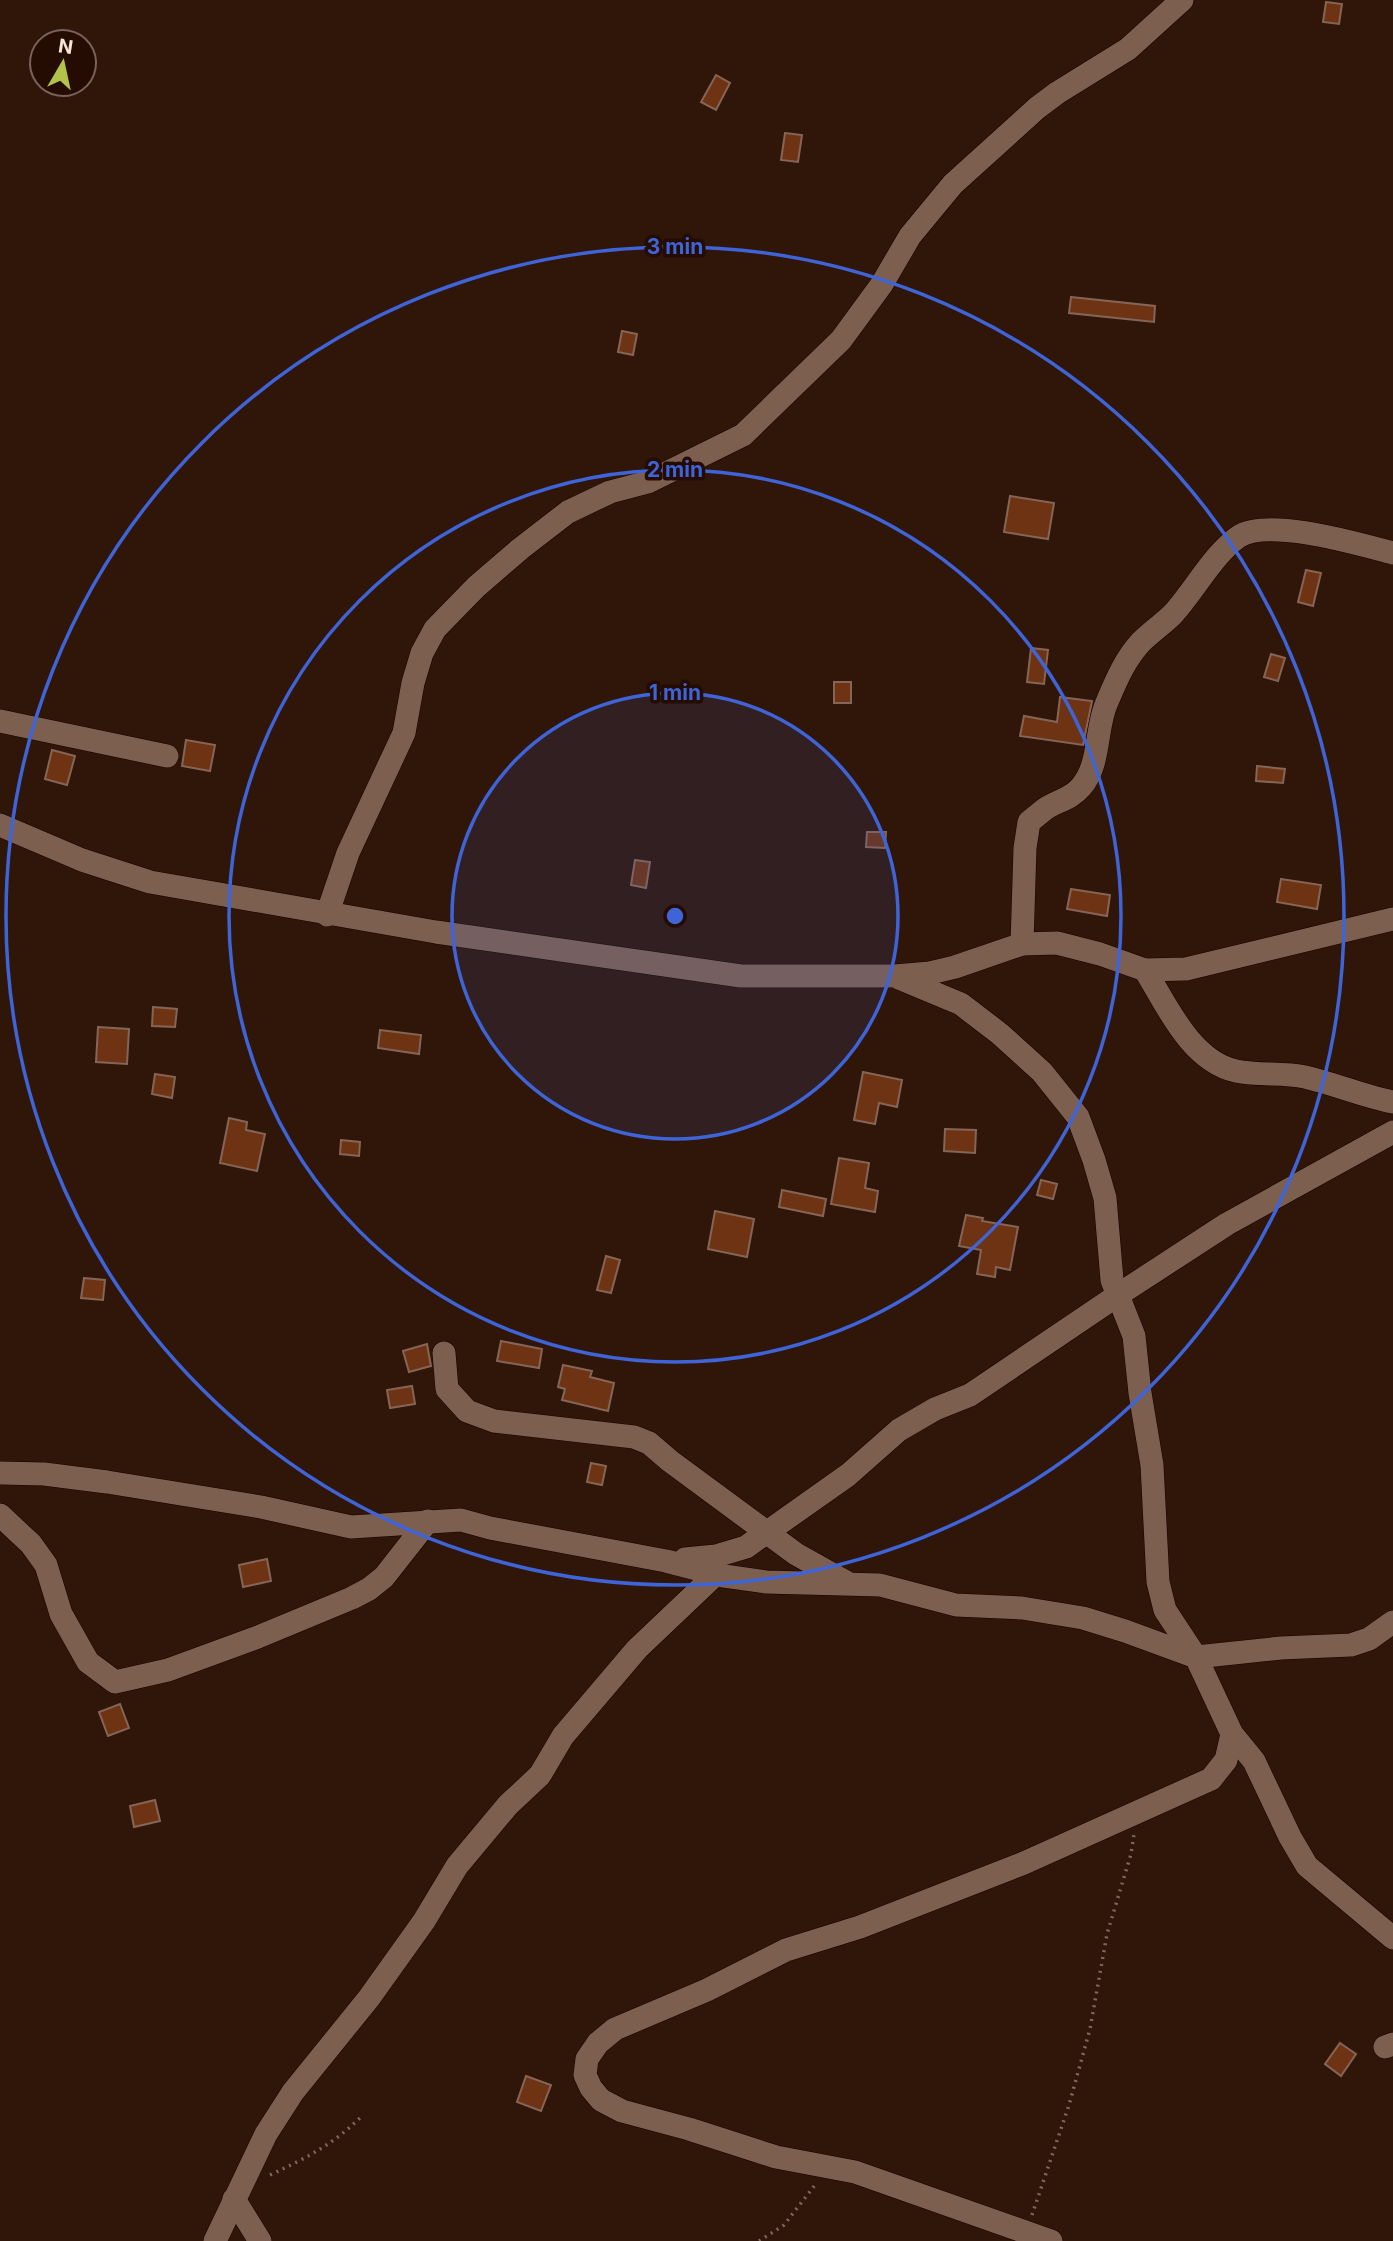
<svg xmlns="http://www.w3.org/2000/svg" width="1393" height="2241" font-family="Inter,sans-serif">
	<rect width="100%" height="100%" fill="#2f1609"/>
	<g fill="#6e3313" stroke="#846557" stroke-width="2">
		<path d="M1326,2L1342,4L1339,24L1323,22Z"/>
		<path d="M716,75L730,83L716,110L701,102Z"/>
		<path d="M785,133L802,135L798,162L781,160Z"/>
		<path d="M1071,297L1155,306L1154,322L1069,313Z"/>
		<path d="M622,331L637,334L633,355L618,352Z"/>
		<path d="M1010,496L1054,503L1048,539L1004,532Z"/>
		<path d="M1306,570L1321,573L1313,606L1298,602Z"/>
		<path d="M1031,648L1048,650L1044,684L1027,682Z"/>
		<path d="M1271,654L1285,658L1278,681L1264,677Z"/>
		<rect x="834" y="682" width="17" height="21"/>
		<path d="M1060,697L1092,701L1083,745L1020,736L1024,716L1057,722Z"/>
		<path d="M186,740L215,745L210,771L182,766Z"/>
		<path d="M52,750L75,756L67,785L45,779Z"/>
		<path d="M1257,766L1285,769L1283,783L1256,781Z"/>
		<path d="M867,832H886L885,848L866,847Z"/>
		<path d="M635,860L650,862L646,888L631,885Z"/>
		<path d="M1281,879L1321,885L1317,909L1277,902Z"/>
		<path d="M1071,889L1110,895L1107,916L1067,909Z"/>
		<path d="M153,1007L177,1009L175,1027L152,1026Z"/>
		<path d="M98,1027L129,1029L127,1064L96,1062Z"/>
		<path d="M380,1030L421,1035L419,1054L378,1048Z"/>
		<path d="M863,1072L902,1080L897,1107L879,1103L875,1124L854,1120Z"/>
		<path d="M155,1074L175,1077L172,1098L152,1094Z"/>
		<path d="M229,1118L247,1122L246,1130L265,1134L257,1171L220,1163Z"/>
		<path d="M945,1129L976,1130L975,1153L944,1151Z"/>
		<path d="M341,1140L360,1142L359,1156L340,1154Z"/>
		<path d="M839,1158L869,1163L865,1188L878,1191L875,1212L831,1204Z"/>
		<path d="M1041,1180L1057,1184L1053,1199L1037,1195Z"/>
		<path d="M782,1190L826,1199L823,1216L779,1207Z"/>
		<path d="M715,1211L754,1219L747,1257L708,1249Z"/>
		<path d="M966,1215L983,1218L982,1221L1018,1227L1010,1270L996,1267L995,1277L977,1274L981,1250L959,1246Z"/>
		<path d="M606,1256L620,1260L611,1293L597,1290Z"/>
		<path d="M84,1278L105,1280L103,1300L81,1298Z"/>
		<path d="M501,1341L542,1349L539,1368L497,1361Z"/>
		<path d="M427,1344L431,1366L409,1372L403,1351Z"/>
		<path d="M563,1365L592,1371L590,1377L614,1383L608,1411L562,1400L565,1389L558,1387Z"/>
		<path d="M412,1386L415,1404L390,1408L387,1390Z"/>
		<path d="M591,1463L606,1466L602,1485L587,1482Z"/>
		<path d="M267,1559L271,1581L243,1587L239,1565Z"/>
		<path d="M120,1704L129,1728L108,1736L99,1712Z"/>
		<path d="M155,1800L160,1821L134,1827L130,1806Z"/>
		<path d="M1340,2043L1356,2054L1341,2076L1325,2064Z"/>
		<path d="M526,2076L551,2085L541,2111L517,2102Z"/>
	</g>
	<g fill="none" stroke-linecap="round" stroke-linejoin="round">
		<g stroke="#150200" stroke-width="24">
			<g id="minor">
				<path d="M0,721L167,756"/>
				<path d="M0,825L82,860L150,882L436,932L741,976H895L930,973L955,967L1022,944L1057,943L1100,954L1145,970L1186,969L1393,919"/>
				<path d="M327,915L348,853L404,733L413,683L422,653L435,629L476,587L520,549L568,512L610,492L648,482L743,435L841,340L882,284L910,236L953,184L1037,108L1057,93L1128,49L1182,0"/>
				<path d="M1022,944L1025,848L1029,822C1034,818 1040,813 1045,809C1057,801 1071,799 1081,787C1101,764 1095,728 1107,702C1116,681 1125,659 1141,642C1151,632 1163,624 1173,614C1194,591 1213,555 1238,537C1268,517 1358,544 1393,553"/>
				<path d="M1145,970C1167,1006 1191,1061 1236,1071C1259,1076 1283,1072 1305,1077C1335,1084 1363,1096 1393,1102"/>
				<path d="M901,979L961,1004L1000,1034L1042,1072L1078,1117L1094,1160L1105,1198L1112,1280L1134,1336L1140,1393L1152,1465L1158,1582L1165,1610L1196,1657L1232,1734L1254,1761L1290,1837L1307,1866L1393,1938"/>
				<path d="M444,1353L447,1389L467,1411L494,1421L634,1437L649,1443L670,1461L796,1554L846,1582"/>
				<path d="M0,1473L44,1474L107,1482L261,1507L351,1527L461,1520L490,1528L666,1561L724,1576L766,1582L880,1585L956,1605L1022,1608L1083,1618L1125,1631L1196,1657L1281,1648L1351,1645L1369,1639L1393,1622"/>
				<path d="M0,1515L31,1544L46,1565L61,1614L88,1662L115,1682L168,1670L258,1637L352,1598L369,1589L384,1577L428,1521"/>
				<path d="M685,1559L716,1556L746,1547L848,1475L899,1430L935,1409L970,1395L1118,1295L1227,1224L1393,1132"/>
				<path d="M1385,2047L1393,2044"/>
				<path d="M234,2199L260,2241"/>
				<path d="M215,2241L266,2134L293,2092L369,1998L424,1921L457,1866L508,1805L540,1775L563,1736L637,1649L716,1574"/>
				<path d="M1051,2241L855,2172L776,2157L689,2129L622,2111L601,2100L591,2088L585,2075L587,2059L598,2043L615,2029L707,1990L786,1950L860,1927L1024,1863L1211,1779L1226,1760L1232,1734"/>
			</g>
		</g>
		<g stroke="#7e685d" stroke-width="3.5" stroke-dasharray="2 5" stroke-linecap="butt">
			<path d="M270,2175C308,2157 331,2146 362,2116"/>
			<path d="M1032,2215L1069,2105L1090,2029L1107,1934L1131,1854L1134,1834"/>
			<path d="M759,2241L784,2225L815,2185"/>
		</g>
		<use href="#minor" stroke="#7d5f50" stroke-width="23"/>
	</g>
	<circle cx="675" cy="916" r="223" fill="#3e64d8" fill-opacity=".12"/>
	<g fill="none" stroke="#3e64d8" stroke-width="3.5">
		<circle cx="675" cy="916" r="223"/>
		<circle cx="675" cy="916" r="446"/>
		<circle cx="675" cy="916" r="669"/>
	</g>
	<circle cx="675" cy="916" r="10" fill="#3e64d8" stroke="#240c02" stroke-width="3.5"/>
	<g font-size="21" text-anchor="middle" font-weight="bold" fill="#3e64d8" stroke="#240c02" stroke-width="7" stroke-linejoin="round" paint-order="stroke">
		<text x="675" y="254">3 min</text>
		<text x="675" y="477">2 min</text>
		<text x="675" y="700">1 min</text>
	</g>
	<g transform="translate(63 63) rotate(9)"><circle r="33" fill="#240c02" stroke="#786259" stroke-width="2"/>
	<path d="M0-5L12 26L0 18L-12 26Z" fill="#b2c34c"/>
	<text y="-10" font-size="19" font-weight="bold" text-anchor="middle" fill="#f6e4db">N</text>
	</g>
</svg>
